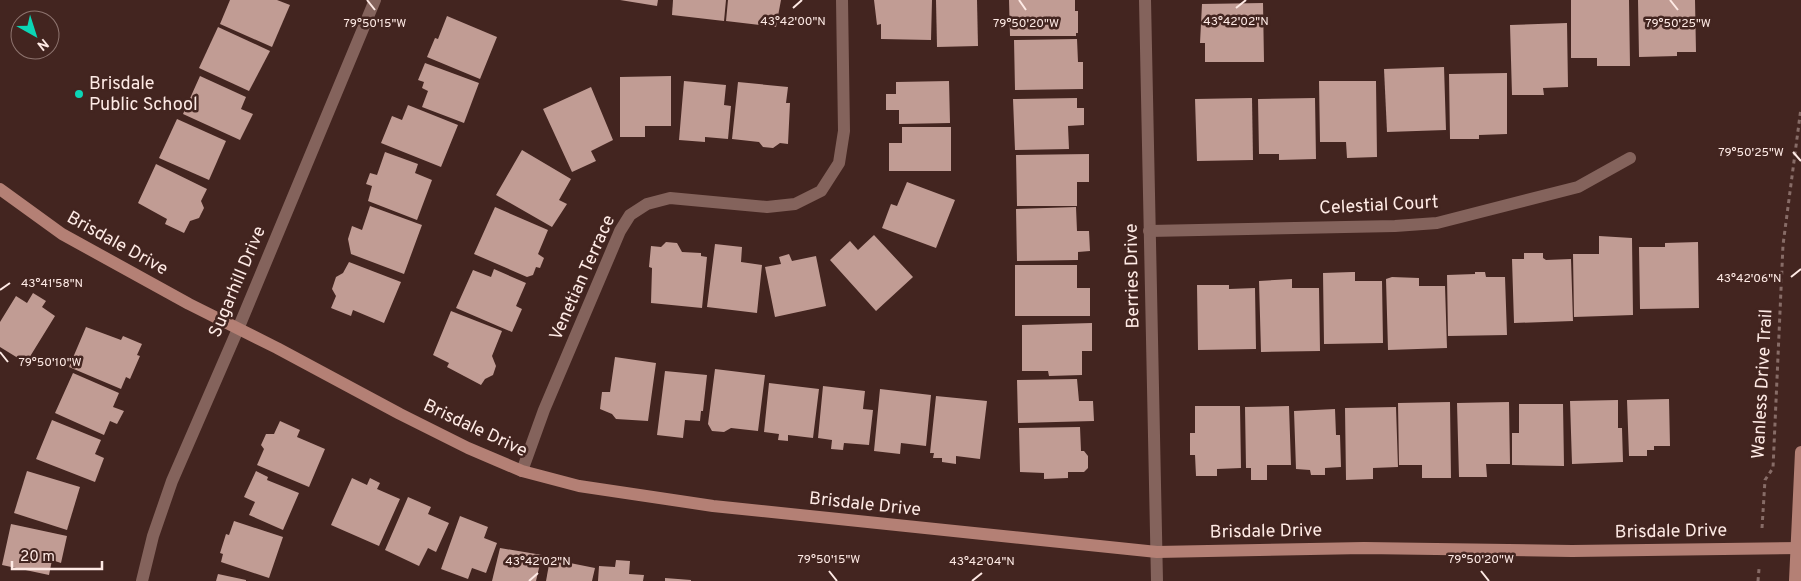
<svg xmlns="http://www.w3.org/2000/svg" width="1801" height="581" font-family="Overpass,sans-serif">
	<rect width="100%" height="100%" fill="#432520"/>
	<g fill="#c19c94">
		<path d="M230,0H277L290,5L272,47L220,24Z"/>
		<path d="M620,0H658L657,6Z"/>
		<path d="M673,0H726L724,21L672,15Z"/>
		<path d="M728,0H781L776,27L726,21Z"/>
		<path d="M874,0H932L931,40L881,39V24L877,25Z"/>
		<path d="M936,0H977L978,46L937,47Z"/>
		<path d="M1009,0H1075V11H1078V33H1076V36H1010Z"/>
		<path d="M1571,0H1629L1630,66H1597V58H1571Z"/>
		<path d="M1638,0H1695L1696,52H1677V56L1639,57Z"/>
		<path d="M1263,3L1264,62H1205V43H1200L1202,4Z"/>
		<path d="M447,16L497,37L480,79L427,57L435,38L438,39Z"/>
		<path d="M1567,23L1568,87L1543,88L1544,95H1512L1510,25Z"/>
		<path d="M218,27L270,51L249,91L199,68Z"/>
		<path d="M1077,39L1078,62H1083V89L1015,90L1014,40Z"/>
		<path d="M425,63L479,83L464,123L422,107L428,91L422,88L424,82L418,80Z"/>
		<path d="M1444,67L1446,130L1387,132L1384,69Z"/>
		<path d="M1507,73V134L1479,135V139H1450L1449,74Z"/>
		<path d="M200,76L246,97L241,109L253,114L240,140L183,114Z"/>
		<path d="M671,76V126H645V137H620V77Z"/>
		<path d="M684,81L726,85L724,105L731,106L728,139L705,137V142L679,140Z"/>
		<path d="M949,81L950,123L899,124V110H886V94H896V82Z"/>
		<path d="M1319,81H1376L1377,157L1347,158L1346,142H1320Z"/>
		<path d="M738,82L788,87L786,103H790L788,144L780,143L773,148L763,147L759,142L732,139Z"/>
		<path d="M591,87L613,140L591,151L596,161L572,172L543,109Z"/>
		<path d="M1077,98V108H1084V125L1068,126L1069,149L1015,150L1013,99Z"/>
		<path d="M1252,98L1253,160L1197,161L1195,99Z"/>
		<path d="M1315,98L1316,159L1279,160V154H1259L1258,99Z"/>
		<path d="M408,105L458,125L441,167L381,143L392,116L402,120Z"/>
		<path d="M177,119L226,141L209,180L159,158Z"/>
		<path d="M902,127H951V171H889V143H902Z"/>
		<path d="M522,150L571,179L559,200L567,204L552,227L496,195Z"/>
		<path d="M385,152L418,164L415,173L432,180L417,220L368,201L372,186L366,184L370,173L377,175Z"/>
		<path d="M1089,154V182H1077V206H1017L1016,155Z"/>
		<path d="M156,164L207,189L201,201L204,208L199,218L190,221L184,233L165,224L167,219L138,203Z"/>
		<path d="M907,182L955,200L936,248L882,228L891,204L897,206Z"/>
		<path d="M370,206L422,225L404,274L351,254L348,239L352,226L362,230Z"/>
		<path d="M495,207L548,230L538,254L544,258L540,268L536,267L533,275L527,277L474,254Z"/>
		<path d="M1076,207L1077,231H1089L1090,251L1078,252V260L1017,261L1016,209Z"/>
		<path d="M874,235L913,277L876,311L830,260L850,241L858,250Z"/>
		<path d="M1599,236L1632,238L1633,315L1574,317L1573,254H1599Z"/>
		<path d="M666,242L677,243L682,252L701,253V256L707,257L702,308L651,303L652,268L649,267L651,246L661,247Z"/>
		<path d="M1698,242L1699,308L1640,309L1639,247H1665V243Z"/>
		<path d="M715,244L742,247L741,262L762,265L757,313L707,307Z"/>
		<path d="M1524,253H1543V258L1546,260L1571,259L1573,321L1514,323L1512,259H1524Z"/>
		<path d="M789,254L792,261L816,256L826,306L775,317L765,267L781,264L779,257Z"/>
		<path d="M349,262L401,282L384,323L353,310L351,316L331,308L336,296L332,289L336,277L343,273Z"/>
		<path d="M1015,265H1077V288H1090V316H1015Z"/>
		<path d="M494,269L526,283L516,306L522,309L512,332L456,308L473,270L491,277Z"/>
		<path d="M1352,272H1355V281H1382L1383,343L1324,344L1323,273Z"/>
		<path d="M1475,272H1485L1486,277H1505L1507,335L1448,336L1447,275L1475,274Z"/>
		<path d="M1392,277L1419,278V286H1445L1447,348L1388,350L1386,279Z"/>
		<path d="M1292,279V288H1319L1320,351L1261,352L1259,281Z"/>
		<path d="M1197,285H1229V289L1255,288L1256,349L1198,350Z"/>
		<path d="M33,293L46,301L42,307L55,316L26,363L0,347V322L16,296L27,303Z"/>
		<path d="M451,311L502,331L492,356L496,366L493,375L485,379L481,385L447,367L449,363L433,355Z"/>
		<path d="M1092,323V351H1082V375L1049,376L1048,371H1022V325Z"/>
		<path d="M86,327L121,340L123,336L142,344L137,355L140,356L130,379L126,377L121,389L69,367Z"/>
		<path d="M615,357L656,363L648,421L616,419L612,414L600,409L602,392H610Z"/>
		<path d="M715,369L765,375L758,431L731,428L724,432L712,431L708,424Z"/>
		<path d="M665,371L707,375L703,411H701L700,421L685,420L683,438L657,435Z"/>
		<path d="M73,373L119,393L113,407L124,411L117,424L110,421L104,435L55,413Z"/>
		<path d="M1077,379L1079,401H1093L1094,421L1018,423L1017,380Z"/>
		<path d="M769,383L819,389L813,438L788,435V441L778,440L779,434L764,432Z"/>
		<path d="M823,386L865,391L863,409L873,410L869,445L844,443L843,450L831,449L832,440L818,438Z"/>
		<path d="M880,389L931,395L926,446L901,443L900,454L874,451Z"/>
		<path d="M936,396L987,401L980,459L956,456V464L942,462V458H933L934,453H930Z"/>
		<path d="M1669,399L1670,446H1654V450H1647V456H1629L1627,400Z"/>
		<path d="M1618,400V428H1622L1623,462L1572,464L1570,401Z"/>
		<path d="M1450,402L1451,478H1422V465H1399L1398,403Z"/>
		<path d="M1509,402L1510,464H1486L1487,477H1459L1457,403Z"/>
		<path d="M1519,404H1563L1564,466L1512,465V433H1519Z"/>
		<path d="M1195,406H1240L1241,468L1217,469V476H1196L1195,455H1190V433H1195Z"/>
		<path d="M1289,406L1291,465H1267V480H1251V468H1246L1245,407Z"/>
		<path d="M1396,407L1398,467L1373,468V479L1346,480L1345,408Z"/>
		<path d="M1335,409L1336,435H1340L1341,467L1325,468V475H1311L1310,470L1296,469L1294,411Z"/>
		<path d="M52,420L101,440L95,454L104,458L95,482L36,459Z"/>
		<path d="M280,421L300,430L297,437L325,449L309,487L257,465L264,449L261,445L266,434H274Z"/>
		<path d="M1080,427L1081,451H1084L1088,456V468L1084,472H1068V478L1044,479V473L1020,472L1019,428Z"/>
		<path d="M27,471L80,487L67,530L14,513Z"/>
		<path d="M256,471L268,477L267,480L299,493L283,530L249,515L255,502L244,497Z"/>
		<path d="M352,478L367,485L370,478L380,483L377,489L400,499L379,546L331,525Z"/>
		<path d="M408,497L431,507L428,514L449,523L436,552L428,548L419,566L385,550Z"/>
		<path d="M460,516L488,527L484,538L497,543L486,573L472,568L468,579L441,569Z"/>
		<path d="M234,521L283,537L269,578L221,562L223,554L220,553L226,534L229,535Z"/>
		<path d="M11,524L67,536L61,563L52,560L49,575L2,565Z"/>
		<path d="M500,548L542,555L536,581H492Z"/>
		<path d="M550,559L595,568L592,581H546Z"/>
		<path d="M616,560L630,561L629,574L644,575L643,581H598L599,566L615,567Z"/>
		<path d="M218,574L246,580V581H216Z"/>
		<path d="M665,578L691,580V581H665Z"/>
	</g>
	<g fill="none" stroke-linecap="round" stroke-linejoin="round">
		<g stroke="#876c67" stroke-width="3" stroke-dasharray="4 4" stroke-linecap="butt">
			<path d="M1762,528L1765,480L1773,468L1783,245L1801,108"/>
			<path d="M1758,581L1759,569"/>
		</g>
		<g stroke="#84635c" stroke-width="12">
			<path d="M1145,0L1157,581"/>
			<path d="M1149,231L1395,226L1437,223L1578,187L1630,158"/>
			<path d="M522,471L544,410L620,231L630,215L647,204L670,198L767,207L795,204L821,191L839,163L844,131L842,0"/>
			<path d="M142,581L153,536L172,481L238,329L375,0"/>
		</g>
		<g stroke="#b48075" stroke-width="12">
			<path d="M0,189L62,234L189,304L277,348L400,414L468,448L522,471L579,486L713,506L1157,552L1364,548L1572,551L1801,548"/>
			<path d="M1795,581L1801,452"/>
		</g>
	</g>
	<path fill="none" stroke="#feeae5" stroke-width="2" d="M367,0L375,10M1019,0L1026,10M1670,0L1678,10M793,8L802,0M1236,8L1246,0M1793,152L1801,161M1791,277L1801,269M0,290L10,283M0,352L8,362M829,571L837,581M1481,571L1489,581M529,581L538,573M972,581L982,573"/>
	<circle fill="#0bd5b5" stroke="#432520" stroke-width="2" cx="79" cy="94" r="5"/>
	<g text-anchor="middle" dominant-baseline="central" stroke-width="5" stroke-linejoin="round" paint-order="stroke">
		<g font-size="18" fill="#feeae5" stroke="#432520" text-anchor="start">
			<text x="89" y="84">Brisdale<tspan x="89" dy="21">Public School</tspan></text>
		</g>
		<g font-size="18" fill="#feeae5" stroke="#432520">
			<text transform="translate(1379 206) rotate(-3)">Celestial Court</text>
			<text transform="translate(117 244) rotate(29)">Brisdale Drive</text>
			<text transform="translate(1133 276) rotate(-91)">Berries Drive</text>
			<text transform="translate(583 278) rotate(-66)">Venetian Terrace</text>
			<text transform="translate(238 282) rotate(-67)">Sugarhill Drive</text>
			<text transform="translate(1763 384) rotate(-87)">Wanless Drive Trail</text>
			<text transform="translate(475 429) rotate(25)">Brisdale Drive</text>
			<text transform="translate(865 505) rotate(6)">Brisdale Drive</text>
			<text transform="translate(1266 532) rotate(-1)">Brisdale Drive</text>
			<text transform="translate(1671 532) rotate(-1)">Brisdale Drive</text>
		</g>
	</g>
	<g font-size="12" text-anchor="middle" fill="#feeae5" stroke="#432520" stroke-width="5" stroke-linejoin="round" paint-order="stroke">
		<text x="793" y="25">43°42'00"N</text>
		<text x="1236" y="25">43°42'02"N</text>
		<text x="1026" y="27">79°50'20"W</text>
		<text x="375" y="27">79°50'15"W</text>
		<text x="1678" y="27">79°50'25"W</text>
		<text x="1751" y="156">79°50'25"W</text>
		<text x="1749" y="282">43°42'06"N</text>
		<text x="52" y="287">43°41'58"N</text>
		<text x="50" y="366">79°50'10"W</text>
		<text x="829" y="563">79°50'15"W</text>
		<text x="1481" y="563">79°50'20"W</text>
		<text x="538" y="565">43°42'02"N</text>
		<text x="982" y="565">43°42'04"N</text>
	</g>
	<g transform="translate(35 35) rotate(141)"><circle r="24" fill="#432520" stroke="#8e746f"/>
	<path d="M0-4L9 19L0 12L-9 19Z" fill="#0bd5b5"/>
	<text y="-8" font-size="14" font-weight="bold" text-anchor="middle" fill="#feeae5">N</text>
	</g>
	<path d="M12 561v8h90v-8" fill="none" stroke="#feeae5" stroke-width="2.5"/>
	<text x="20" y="561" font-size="15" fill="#feeae5" stroke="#432520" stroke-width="4" paint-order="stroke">20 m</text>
</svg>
